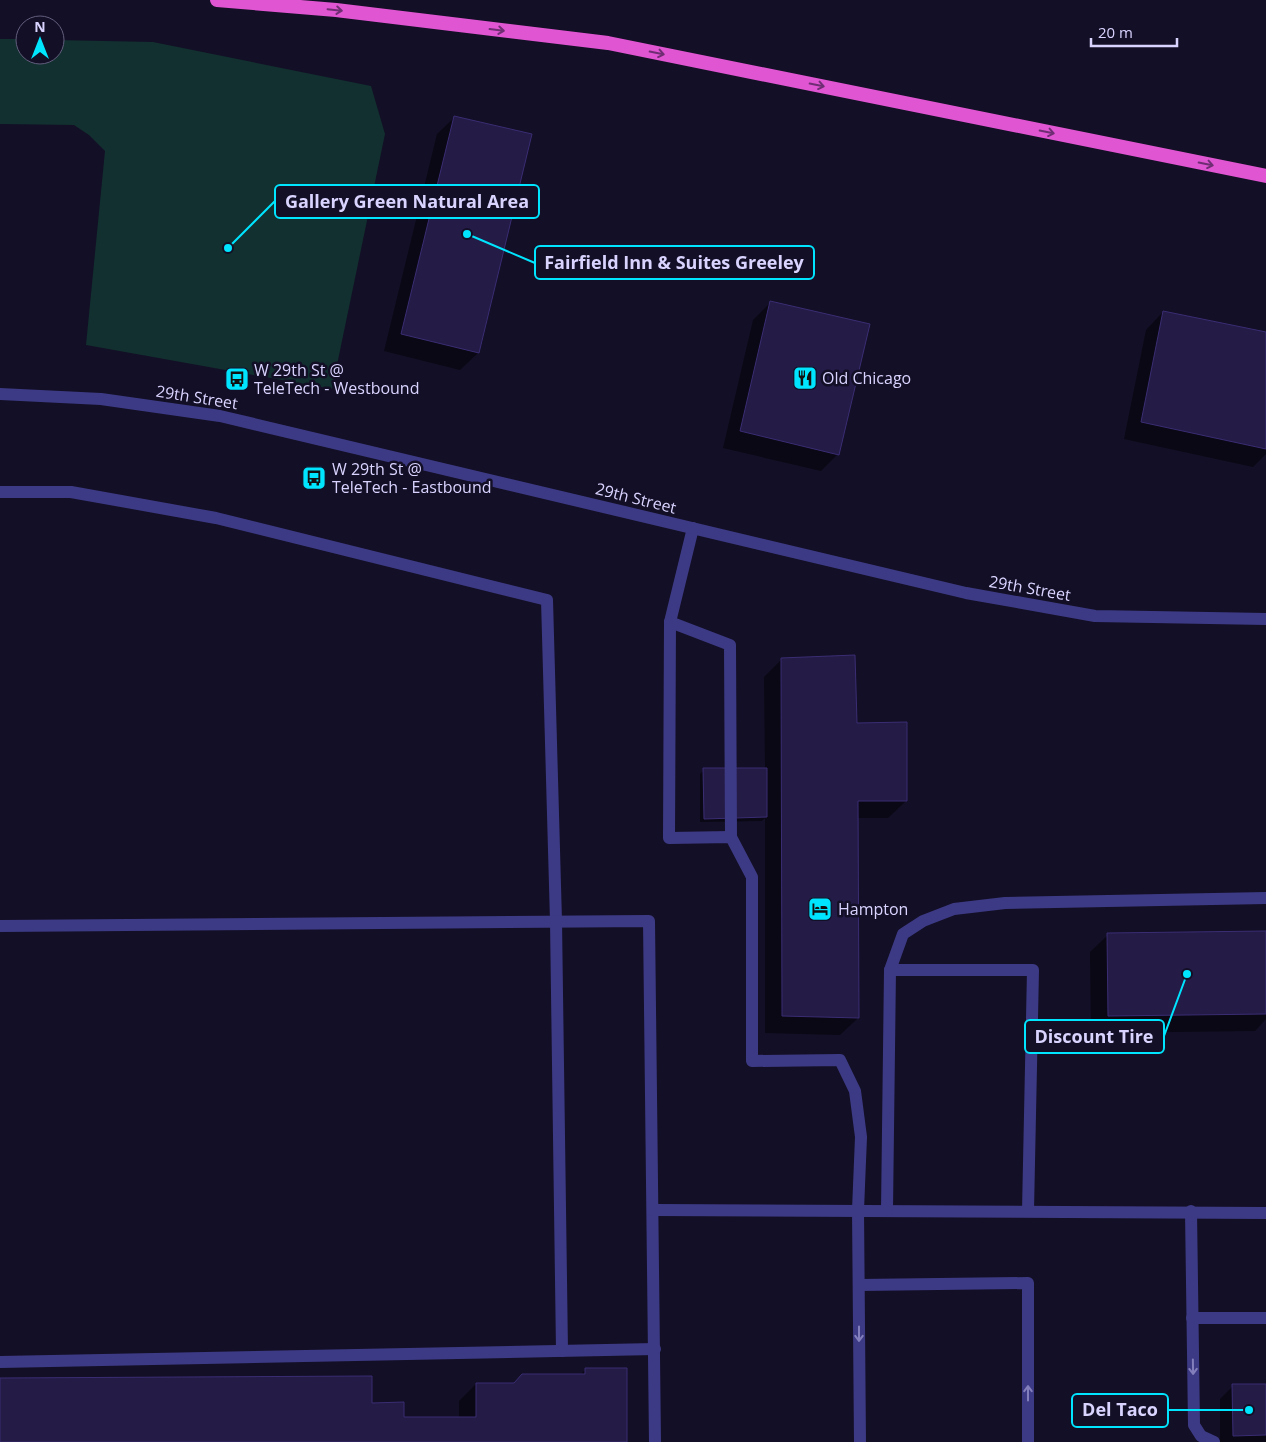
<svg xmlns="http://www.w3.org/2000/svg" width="1266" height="1442" font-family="'Open Sans',sans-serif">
	<rect width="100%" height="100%" fill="#130f26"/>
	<path fill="#12302f" d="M0,39H25V55H55V40L153,42L371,86L385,134L332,389L86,345L105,151L89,135L74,125L0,124Z"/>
	<g fill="#0007">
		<path d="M455,117L478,353L460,370L384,351L437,134Z"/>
		<path d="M770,303L838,454L821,471L723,448L753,320Z"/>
		<path d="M1163,312L1266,333V454L1253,467L1124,439L1146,330Z"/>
		<path d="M782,659L856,724L906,801L888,818H857L858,1018L840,1035L765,1033V818L762,821L700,822V774L704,770L765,769L764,677Z"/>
		<path d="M1266,932V1019L1255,1031L1091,1033L1090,952L1108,935Z"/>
		<path d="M586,1369L626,1442H0V1380L371,1404L403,1418H459V1401L476,1384H514L580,1375Z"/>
		<path d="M1266,1385V1442H1220V1399L1233,1386Z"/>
	</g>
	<g fill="#241b47" stroke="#3b2d73">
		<path d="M454,116L532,134L479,353L401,334Z"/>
		<path d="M770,301L870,324L839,455L740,431Z"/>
		<path d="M1163,311L1266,332V449L1141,422Z"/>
		<path d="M855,655L857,723L907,722V801H858L859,1018L782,1016L781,658Z"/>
		<path d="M703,768H767V817L704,819Z"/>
		<path d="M1266,931V1014L1108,1016L1107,933Z"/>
		<path d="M585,1368H627V1442H0V1378L372,1376V1403L404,1402V1417H476V1383H514L522,1374H585Z"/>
		<path d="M1232,1384H1266V1435L1233,1436Z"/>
	</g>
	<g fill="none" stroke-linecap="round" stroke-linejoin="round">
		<g stroke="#3d3a85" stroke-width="12">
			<path d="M0,492H71L216,518L547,600L556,921L562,1351"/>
			<path d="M693,528L670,622L669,838L731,837L752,877V1061L840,1060L855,1091L861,1137L858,1210L860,1442"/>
			<path d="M670,622L730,645L731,837"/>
			<path d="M0,926L649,921L655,1442"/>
			<path d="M890,970H1033L1028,1211"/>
			<path d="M653,1210L1266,1213"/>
			<path d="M887,1210L890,970L903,934L923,921L954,909L1005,903L1266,898"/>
			<path d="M1191,1211L1194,1425L1201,1436L1214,1442"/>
			<path d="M859,1285L1028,1283V1442"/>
			<path d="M1192,1318H1266"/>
			<path d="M0,1362L655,1349"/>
		</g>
		<path stroke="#3d3a85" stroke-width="12" d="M0,394L101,399L220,416L966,593L1095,616L1266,619"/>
		<path stroke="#e055d1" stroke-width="14" d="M217,0L336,10L608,43L1266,176"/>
	</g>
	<defs><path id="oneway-shaft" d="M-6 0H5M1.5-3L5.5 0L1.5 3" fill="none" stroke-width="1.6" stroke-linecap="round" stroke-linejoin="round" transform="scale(1.25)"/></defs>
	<g stroke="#6f2e73">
		<use href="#oneway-shaft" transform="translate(335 10) rotate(6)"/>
		<use href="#oneway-shaft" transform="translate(497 30) rotate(7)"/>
		<use href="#oneway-shaft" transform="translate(657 53) rotate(11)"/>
		<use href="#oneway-shaft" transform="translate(817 85) rotate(11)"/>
		<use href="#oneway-shaft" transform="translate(1047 132) rotate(11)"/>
		<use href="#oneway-shaft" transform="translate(1206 164) rotate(11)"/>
	</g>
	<g stroke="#837fbc">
		<use href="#oneway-shaft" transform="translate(859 1334) rotate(90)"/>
		<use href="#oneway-shaft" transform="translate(1193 1367) rotate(89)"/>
		<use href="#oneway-shaft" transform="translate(1028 1393) rotate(-90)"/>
	</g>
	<defs>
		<g id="restaurant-square" transform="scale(1.25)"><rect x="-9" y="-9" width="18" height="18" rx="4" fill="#00e5ff" stroke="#130f26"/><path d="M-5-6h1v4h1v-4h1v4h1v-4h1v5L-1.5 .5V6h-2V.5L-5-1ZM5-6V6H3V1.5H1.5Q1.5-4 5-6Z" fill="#111"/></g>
		<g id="bus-square" transform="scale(1.25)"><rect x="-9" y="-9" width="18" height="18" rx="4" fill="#00e5ff" stroke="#130f26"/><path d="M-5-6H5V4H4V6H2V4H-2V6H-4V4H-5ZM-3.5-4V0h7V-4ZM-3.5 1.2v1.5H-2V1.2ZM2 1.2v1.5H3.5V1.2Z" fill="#111"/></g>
		<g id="hotel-square" transform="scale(1.25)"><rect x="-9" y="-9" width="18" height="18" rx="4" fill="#00e5ff" stroke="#130f26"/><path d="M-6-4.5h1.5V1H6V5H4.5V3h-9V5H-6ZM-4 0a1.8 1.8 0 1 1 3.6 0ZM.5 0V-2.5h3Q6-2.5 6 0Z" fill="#111"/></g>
	</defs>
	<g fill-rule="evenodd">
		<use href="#restaurant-square" x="805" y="378"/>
		<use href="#bus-square" x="237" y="379"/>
		<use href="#bus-square" x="314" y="478"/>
		<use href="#hotel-square" x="820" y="909"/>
	</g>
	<g text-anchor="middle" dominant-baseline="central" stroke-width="5" stroke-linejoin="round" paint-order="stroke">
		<g font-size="16" fill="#d9d4ff" stroke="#130f26" text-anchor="start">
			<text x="254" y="370">W 29th St @<tspan x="254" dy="18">TeleTech - Westbound</tspan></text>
			<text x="822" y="378">Old Chicago</text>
			<text x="332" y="469">W 29th St @<tspan x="332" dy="18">TeleTech - Eastbound</tspan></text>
			<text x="838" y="909">Hampton</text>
		</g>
		<g font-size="16" fill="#d9d4ff" stroke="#130f26">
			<text transform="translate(197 397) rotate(9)">29th Street</text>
			<text transform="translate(636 498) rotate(14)">29th Street</text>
			<text transform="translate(1030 588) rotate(10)">29th Street</text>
		</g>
	</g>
	<path fill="none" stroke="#00e5ff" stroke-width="2" d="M228 248L275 201M467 234L535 263M1187 974L1164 1036M1249 1410L1168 1410"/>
	<g fill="#00e5ff" stroke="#130f26" stroke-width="2">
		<circle cx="228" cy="248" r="5"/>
		<circle cx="467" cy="234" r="5"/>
		<circle cx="1187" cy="974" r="5"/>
		<circle cx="1249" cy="1410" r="5"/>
	</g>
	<g fill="#130f26" stroke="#00e5ff" stroke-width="2">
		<rect x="275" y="185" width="264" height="33" rx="5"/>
		<rect x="535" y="246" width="279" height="33" rx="5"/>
		<rect x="1025" y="1020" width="139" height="33" rx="5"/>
		<rect x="1072" y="1394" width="96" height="33" rx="5"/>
	</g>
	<g font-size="18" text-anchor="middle" font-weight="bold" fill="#d9d4ff">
		<text x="407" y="208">Gallery Green Natural Area</text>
		<text x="674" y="269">Fairfield Inn &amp; Suites Greeley</text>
		<text x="1094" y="1043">Discount Tire</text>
		<text x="1120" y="1416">Del Taco</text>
	</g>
	<g transform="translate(40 40)"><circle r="24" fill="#130f26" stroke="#625e7d"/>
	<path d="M0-4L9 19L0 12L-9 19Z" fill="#00e5ff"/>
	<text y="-8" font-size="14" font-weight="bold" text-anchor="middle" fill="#d9d4ff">N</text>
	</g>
	<path d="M1091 38v8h86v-8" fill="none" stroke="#d9d4ff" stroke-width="2.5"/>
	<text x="1098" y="38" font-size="15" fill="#d9d4ff" stroke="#130f26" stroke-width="4" paint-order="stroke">20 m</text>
</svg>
